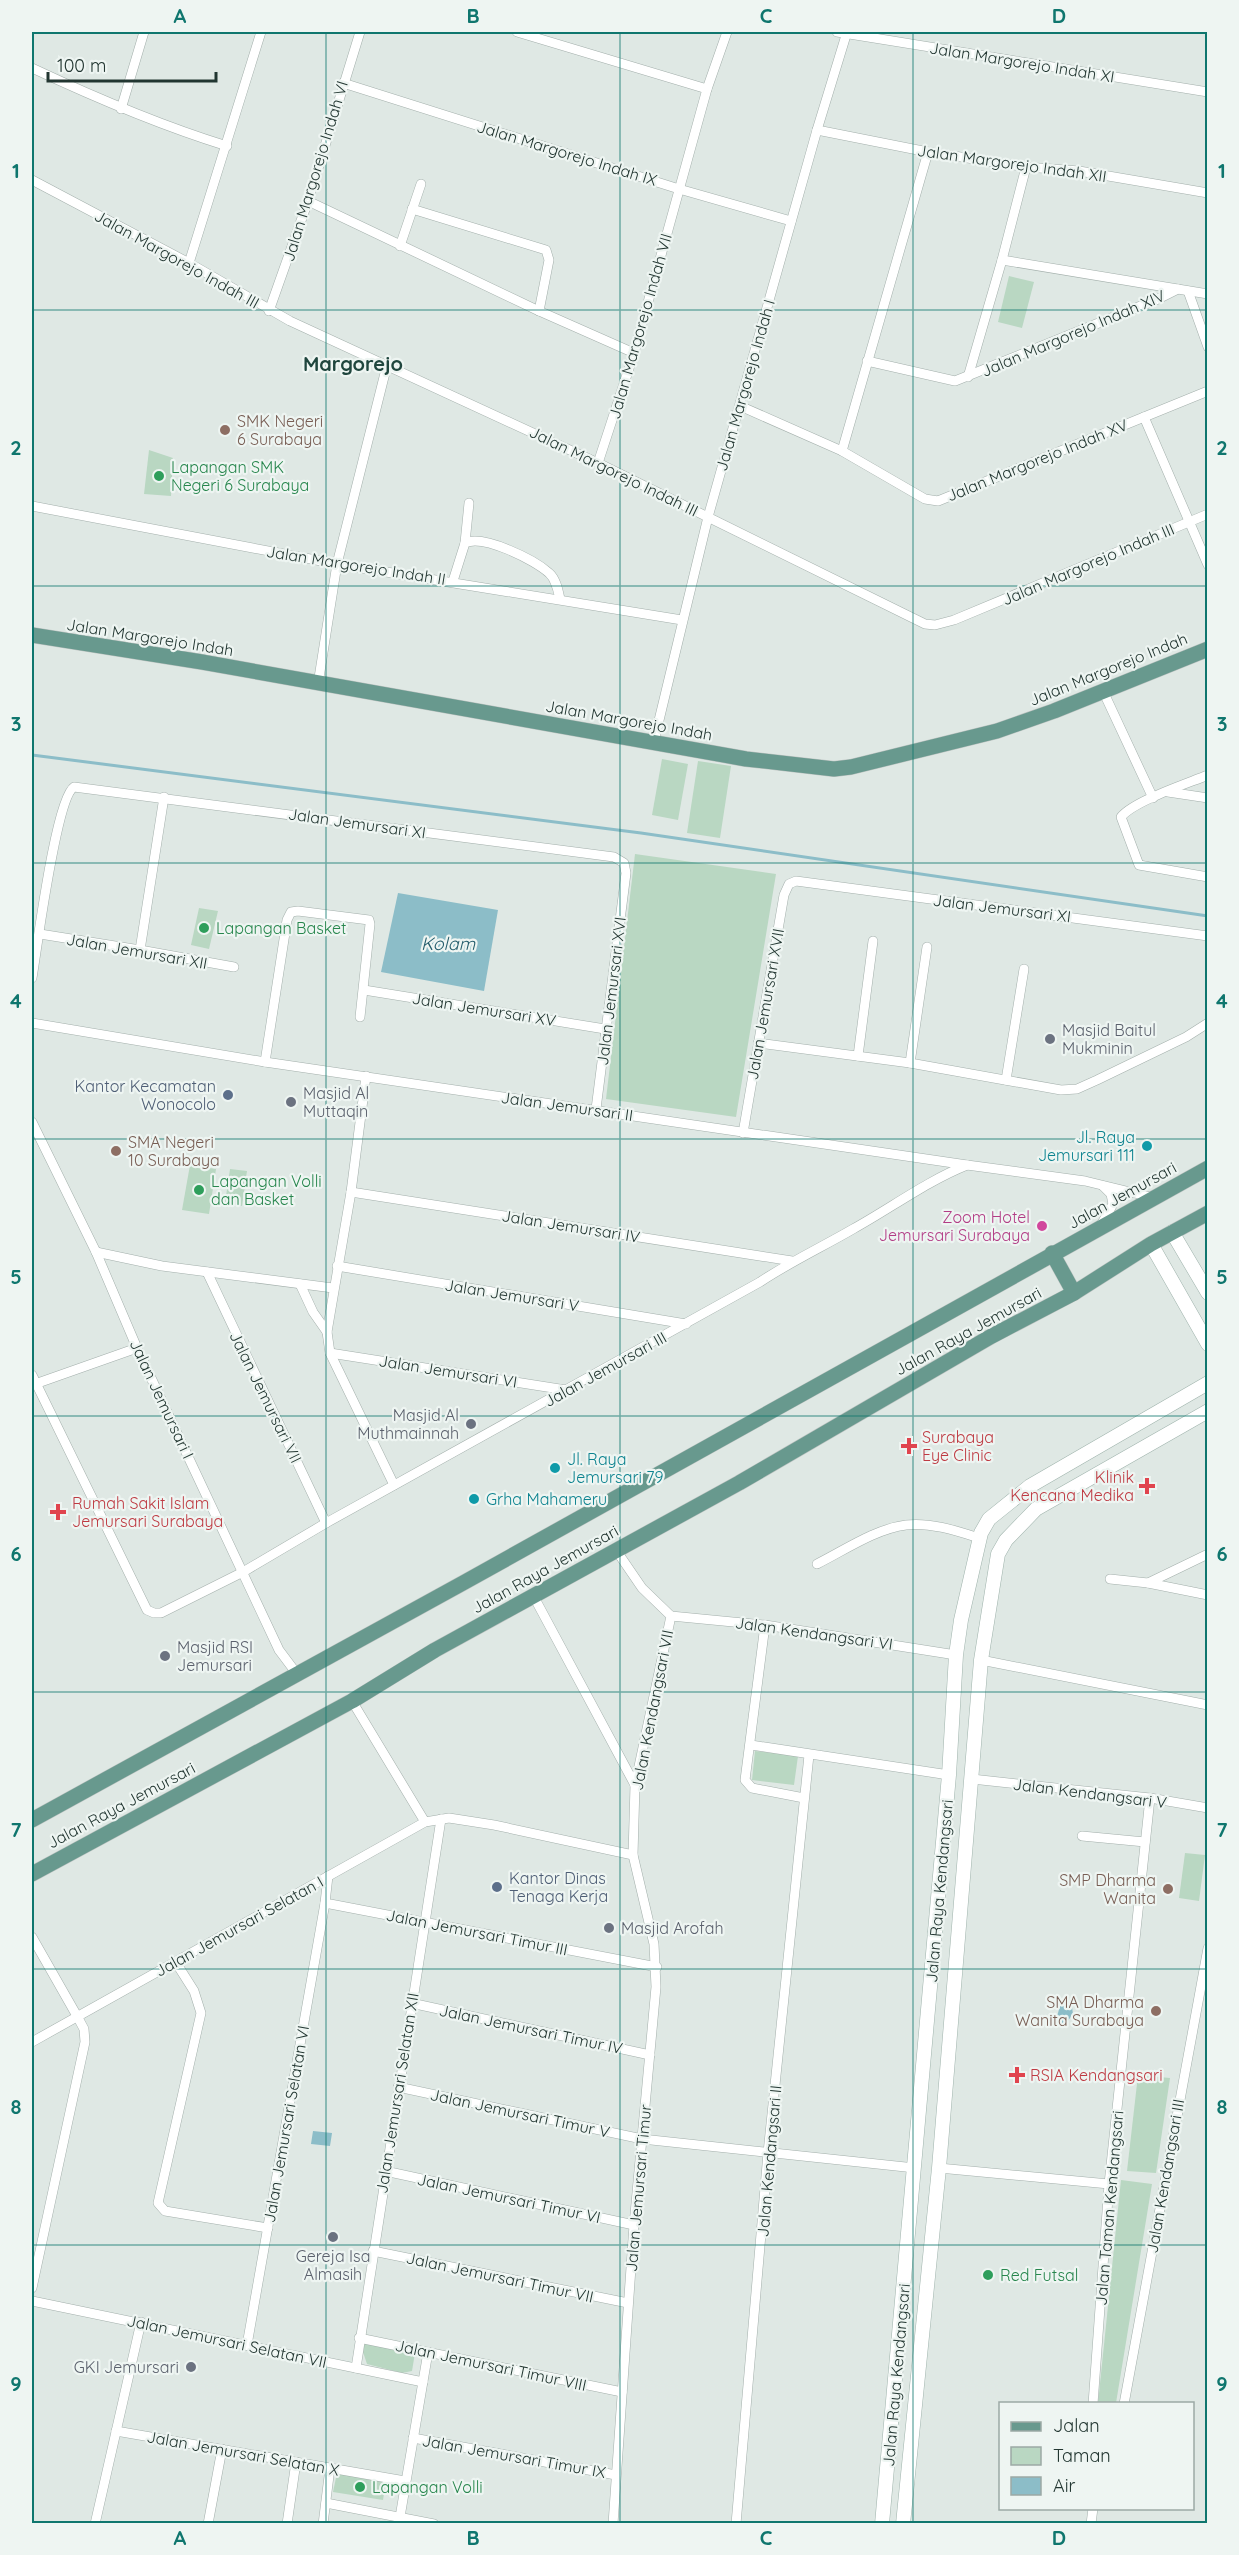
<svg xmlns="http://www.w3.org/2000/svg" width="1239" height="2555" font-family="Quicksand,sans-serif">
	<rect width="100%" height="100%" fill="#dfe8e4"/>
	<g fill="#b9d7c2">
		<path d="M1009,276L1034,282L1022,328L998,322Z"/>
		<path d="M149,450L173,458L171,496L144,494Z"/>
		<path d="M662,759L688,764L678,820L652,815Z"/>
		<path d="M698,761L731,766L720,838L687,833Z"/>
		<path d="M635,854L776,874L736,1117L606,1099Z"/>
		<path d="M199,908L218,911L209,949L191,945Z"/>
		<path d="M190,1165L216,1169L209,1214L182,1210Z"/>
		<path d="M230,1169L247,1171L242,1206L225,1203Z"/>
		<path d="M755,1751L798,1756L794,1785L752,1780Z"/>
		<path d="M1185,1853L1205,1855L1199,1901L1179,1898Z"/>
		<path d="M1138,2075L1170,2078L1156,2173L1127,2171Z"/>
		<path d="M1121,2180L1152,2184L1116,2403H1098Z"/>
		<path d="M365,2341L415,2353L412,2371L402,2373L367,2364L363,2352Z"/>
		<path d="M337,2473L386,2481L383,2500L333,2492Z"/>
	</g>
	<g fill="#8cbdc8">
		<path d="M398,893L498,910L484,991L381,972Z"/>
		<path d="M1064,2004L1072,2007L1073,2014L1067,2022L1059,2024L1056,2020L1060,2006Z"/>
		<path d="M313,2131L332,2133L330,2146L311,2144Z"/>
	</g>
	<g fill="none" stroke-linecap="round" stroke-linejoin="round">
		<path stroke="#8cbdc8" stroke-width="3" d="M32,755L641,833L1208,916"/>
		<g stroke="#a3afab" stroke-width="10">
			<g id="street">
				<path d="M517,32L707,89"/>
				<path d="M837,32L1208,92"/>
				<path d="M32,68C96,98 159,125 227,146"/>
				<path d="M343,83L679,189L791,221"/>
				<path d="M121,109L144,32"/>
				<path d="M817,130L928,152L1026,167L1079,171L1208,193"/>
				<path d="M32,180L189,263L290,321L598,463L925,624L935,625L954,620L1208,514"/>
				<path d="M308,201L539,311L634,353"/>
				<path d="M412,209L546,250L549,260L539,311"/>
				<path d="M400,246L421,184"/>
				<path d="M1002,260L1208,294"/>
				<path d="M189,263L261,32"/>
				<path d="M1188,291L1208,347"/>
				<path d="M269,311L308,201L360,32"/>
				<path d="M867,361L955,381L1158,299L1178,289"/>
				<path d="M968,377L1002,260L1026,167"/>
				<path d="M740,406L842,451L925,499L938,501L1208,391"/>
				<path d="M1144,417L1208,565"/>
				<path d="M842,451L928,152"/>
				<path d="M598,463L634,353L707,89L727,32"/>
				<path d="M32,506L337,564L682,620"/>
				<path d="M465,543L469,503"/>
				<path d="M453,581L465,543C483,534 535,560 549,573C556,579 558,590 560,599"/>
				<path d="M318,684L337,564L387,365"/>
				<path d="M1103,691L1153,798"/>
				<path d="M654,741L708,517L817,130L847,32"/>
				<path d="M1208,775C1186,784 1134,801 1121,817L1139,865L1208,877"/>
				<path d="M1168,792L1208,798"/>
				<path d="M40,934L140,950L234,967"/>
				<path d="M140,950L164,797"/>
				<path d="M32,978C37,949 56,798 74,787L614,857L624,863L626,873L596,1109"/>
				<path d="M364,990L605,1029"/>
				<path d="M32,1023L265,1062L967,1165L1085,1181L1155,1198"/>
				<path d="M758,1043L910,1063L1061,1090L1077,1089L1097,1080L1186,1037L1208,1023"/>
				<path d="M858,1056L873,941"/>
				<path d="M265,1062L287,920L291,912L298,911L369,920L370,924L360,1017"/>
				<path d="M910,1063L927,947"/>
				<path d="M366,1076L351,1192L327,1332L330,1353L394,1485"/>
				<path d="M1006,1080L1024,969"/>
				<path d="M32,1122L96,1252L137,1348L279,1650L297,1674"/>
				<path d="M743,1133L784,895L789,884L796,881L1208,936"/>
				<path d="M351,1192L792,1261"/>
				<path d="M1101,1225L1113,1204L1111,1194L1103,1186"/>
				<path d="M96,1252L162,1266L333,1288"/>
				<path d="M337,1266L686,1324"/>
				<path d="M207,1272L326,1523"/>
				<path d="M300,1284L313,1312L327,1332"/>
				<path d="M330,1353L566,1390"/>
				<path d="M32,1375L147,1610L154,1613H161L243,1572L326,1523L760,1282C790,1262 822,1247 853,1229C891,1208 927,1181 967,1165"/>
				<path d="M32,1383L35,1384L137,1348"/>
				<path d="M817,1564C845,1550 875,1529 906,1525C930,1522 957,1531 979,1538"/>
				<path d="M1110,1579L1148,1583L1208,1595"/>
				<path d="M1148,1583L1208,1554"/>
				<path d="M534,1597L635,1785"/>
				<path d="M671,1616L765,1625L956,1655"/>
				<path d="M765,1625L745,1780L752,1788L804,1798"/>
				<path d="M981,1660L1208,1705"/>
				<path d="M352,1701L425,1822"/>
				<path d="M751,1745L949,1775"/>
				<path d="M972,1779L1150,1798L1208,1808"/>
				<path d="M1082,1836L1145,1842"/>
				<path d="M328,1876L325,1903L657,1967"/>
				<path d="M32,1937L77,2016L84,2029L85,2042L32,2288"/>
				<path d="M175,1961L194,1991L201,2013L158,2203L165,2211L268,2228"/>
				<path d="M411,2003L650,2055"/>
				<path d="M32,2042L425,1822L449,1818L494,1825L633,1855"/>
				<path d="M398,2087L642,2139L915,2168"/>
				<path d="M939,2168L1109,2184"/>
				<path d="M385,2171L634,2225"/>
				<path d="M373,2251L628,2303"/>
				<path d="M32,2301L423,2382"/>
				<path d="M359,2338L622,2392"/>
				<path d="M247,2345L325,1903"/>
				<path d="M356,2368L441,1819"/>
				<path d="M1093,2404L1109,2184L1150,1798"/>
				<path d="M1124,2404L1208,1948"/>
				<path d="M116,2431L405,2481"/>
				<path d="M413,2438L616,2475"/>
				<path d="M326,2503L434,2524"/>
				<path d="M400,2517L428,2352"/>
				<path d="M95,2524L141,2322"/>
				<path d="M208,2524L222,2449"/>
				<path d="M287,2524L296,2462"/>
				<path d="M323,2524L330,2468"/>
				<path d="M613,2524L634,2225L656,1987L654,1944L633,1855L635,1785L671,1616L642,1588L616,1550"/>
				<path d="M736,2524L768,2153L809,1755"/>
				<path d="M1091,2524L1093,2508"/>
			</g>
		</g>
		<g stroke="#9fb3ac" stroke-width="15">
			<g id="secondary">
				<path d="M1172,1232L1208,1293"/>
				<path d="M1151,1244L1208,1344"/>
				<path d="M882,2524L949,1775L956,1655L961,1620L981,1533L989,1519L1030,1486L1208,1383"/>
				<path d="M903,2524L939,2168L981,1660L998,1554L1006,1540L1036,1509L1208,1411"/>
			</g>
		</g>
		<g stroke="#bdc3c1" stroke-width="16">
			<g id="primary">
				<path d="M32,635L202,662L746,759L834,769L851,767L997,731L1054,711L1208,649"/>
				<path d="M1052,1253L1074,1293"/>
				<path d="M32,1820L463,1583L1208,1168"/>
				<path d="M32,1874L352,1701L435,1650L739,1483L990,1337L1074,1293L1151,1244L1208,1213"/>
			</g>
		</g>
		<use href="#street" stroke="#fff" stroke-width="9"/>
		<use href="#secondary" stroke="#fff" stroke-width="14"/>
		<use href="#primary" stroke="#68998e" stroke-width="15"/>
	</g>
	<path fill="none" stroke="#0f766e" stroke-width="1.5" stroke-opacity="0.55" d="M326,32V2524M620,32V2524M913,32V2524M32,310H1208M32,586H1208M32,863H1208M32,1139H1208M32,1416H1208M32,1692H1208M32,1969H1208M32,2245H1208"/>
	<g fill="#8d6e63" stroke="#eef5f2" stroke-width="2">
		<circle cx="225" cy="430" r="6"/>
		<circle cx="116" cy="1151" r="6"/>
		<circle cx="1168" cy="1889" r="6"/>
		<circle cx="1156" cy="2011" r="6"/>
	</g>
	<g fill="#2e9e5b" stroke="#eef5f2" stroke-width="2">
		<circle cx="159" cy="476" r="6"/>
		<circle cx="204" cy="928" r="6"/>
		<circle cx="199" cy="1190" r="6"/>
		<circle cx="988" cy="2275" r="6"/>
		<circle cx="360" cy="2487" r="6"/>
	</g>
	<g fill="#6b7280" stroke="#eef5f2" stroke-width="2">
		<circle cx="1050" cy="1039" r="6"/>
		<circle cx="291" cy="1102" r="6"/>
		<circle cx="471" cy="1424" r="6"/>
		<circle cx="165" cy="1656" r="6"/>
		<circle cx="609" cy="1928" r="6"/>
		<circle cx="333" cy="2237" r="6"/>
		<circle cx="191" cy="2367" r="6"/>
	</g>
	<g fill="#5c6f8a" stroke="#eef5f2" stroke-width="2">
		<circle cx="228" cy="1095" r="6"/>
		<circle cx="497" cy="1887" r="6"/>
	</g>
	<g fill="#0f9aa8" stroke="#eef5f2" stroke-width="2">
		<circle cx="1147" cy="1146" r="6"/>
		<circle cx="555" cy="1468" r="6"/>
		<circle cx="474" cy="1499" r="6"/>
	</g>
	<circle fill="#d1479c" stroke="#eef5f2" stroke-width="2" cx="1042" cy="1226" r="6"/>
	<g fill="#e0444e" stroke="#eef5f2" stroke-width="2">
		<path d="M906 1437h6v6h6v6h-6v6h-6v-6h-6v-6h6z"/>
		<path d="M1144 1477h6v6h6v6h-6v6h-6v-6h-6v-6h6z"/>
		<path d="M55 1503h6v6h6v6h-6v6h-6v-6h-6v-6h6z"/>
		<path d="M1014 2066h6v6h6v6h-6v6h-6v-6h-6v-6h6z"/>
	</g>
	<g text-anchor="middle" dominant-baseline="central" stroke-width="4.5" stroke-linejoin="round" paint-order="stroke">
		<g font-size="16" fill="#223631" stroke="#eef5f2">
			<text transform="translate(1022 62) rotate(9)">Jalan Margorejo Indah XI</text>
			<text transform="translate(567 153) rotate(17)">Jalan Margorejo Indah IX</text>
			<text transform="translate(1012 163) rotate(8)">Jalan Margorejo Indah XII</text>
			<text transform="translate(315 171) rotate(-73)">Jalan Margorejo Indah VI</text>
			<text transform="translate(177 259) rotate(29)">Jalan Margorejo Indah III</text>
			<text transform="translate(640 326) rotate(-74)">Jalan Margorejo Indah VII</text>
			<text transform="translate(1073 333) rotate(-23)">Jalan Margorejo Indah XIV</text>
			<text transform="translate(745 385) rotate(-74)">Jalan Margorejo Indah I</text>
			<text transform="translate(1037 460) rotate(-22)">Jalan Margorejo Indah XV</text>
			<text transform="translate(614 471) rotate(26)">Jalan Margorejo Indah III</text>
			<text transform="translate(1088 564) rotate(-23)">Jalan Margorejo Indah III</text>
			<text transform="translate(356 565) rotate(9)">Jalan Margorejo Indah II</text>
			<text transform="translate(150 637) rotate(9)">Jalan Margorejo Indah</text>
			<text transform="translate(1108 669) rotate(-22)">Jalan Margorejo Indah</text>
			<text transform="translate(629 720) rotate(10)">Jalan Margorejo Indah</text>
			<text transform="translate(357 823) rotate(8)">Jalan Jemursari XI</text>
			<text transform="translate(1002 908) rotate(7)">Jalan Jemursari XI</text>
			<text transform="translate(137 951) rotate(10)">Jalan Jemursari XII</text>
			<text transform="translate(611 991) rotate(-83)">Jalan Jemursari XVI</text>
			<text transform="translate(765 1004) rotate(-80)">Jalan Jemursari XVII</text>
			<text transform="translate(484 1009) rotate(9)">Jalan Jemursari XV</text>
			<text transform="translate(567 1106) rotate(8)">Jalan Jemursari II</text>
			<text transform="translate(1122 1195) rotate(-29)">Jalan Jemursari</text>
			<text transform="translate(571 1226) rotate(9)">Jalan Jemursari IV</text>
			<text transform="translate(512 1295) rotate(9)">Jalan Jemursari V</text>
			<text transform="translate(968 1331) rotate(-29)">Jalan Raya Jemursari</text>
			<text transform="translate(605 1369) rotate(-29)">Jalan Jemursari III</text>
			<text transform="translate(448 1371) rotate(9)">Jalan Jemursari VI</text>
			<text transform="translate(266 1397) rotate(64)">Jalan Jemursari VII</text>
			<text transform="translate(162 1399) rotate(65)">Jalan Jemursari I</text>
			<text transform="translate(545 1569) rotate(-29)">Jalan Raya Jemursari</text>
			<text transform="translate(814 1633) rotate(8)">Jalan Kendangsari VI</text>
			<text transform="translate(652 1710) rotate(-79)">Jalan Kendangsari VII</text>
			<text transform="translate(1090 1793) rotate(7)">Jalan Kendangsari V</text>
			<text transform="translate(121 1805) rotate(-28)">Jalan Raya Jemursari</text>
			<text transform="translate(939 1891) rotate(-85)">Jalan Raya Kendangsari</text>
			<text transform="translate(239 1926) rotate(-29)">Jalan Jemursari Selatan I</text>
			<text transform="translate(477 1932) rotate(11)">Jalan Jemursari Timur III</text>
			<text transform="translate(531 2029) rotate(12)">Jalan Jemursari Timur IV</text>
			<text transform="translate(397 2093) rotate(-81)">Jalan Jemursari Selatan XII</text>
			<text transform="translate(520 2113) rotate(12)">Jalan Jemursari Timur V</text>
			<text transform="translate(286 2124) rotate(-80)">Jalan Jemursari Selatan VI</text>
			<text transform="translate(769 2161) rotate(-85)">Jalan Kendangsari II</text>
			<text transform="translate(1165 2176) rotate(-80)">Jalan Kendangsari III</text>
			<text transform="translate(638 2188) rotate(-85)">Jalan Jemursari Timur</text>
			<text transform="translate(509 2198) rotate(12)">Jalan Jemursari Timur VI</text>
			<text transform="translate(1109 2208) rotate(-85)">Jalan Taman Kendangsari</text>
			<text transform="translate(500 2277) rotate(12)">Jalan Jemursari Timur VII</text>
			<text transform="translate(227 2341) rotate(12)">Jalan Jemursari Selatan VII</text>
			<text transform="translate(491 2365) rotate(12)">Jalan Jemursari Timur VIII</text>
			<text transform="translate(896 2375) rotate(-85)">Jalan Raya Kendangsari</text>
			<text transform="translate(243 2453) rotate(10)">Jalan Jemursari Selatan X</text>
			<text transform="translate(514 2456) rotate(10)">Jalan Jemursari Timur IX</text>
		</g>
		<g font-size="16" fill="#785e54" stroke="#eef5f2" text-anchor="start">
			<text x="237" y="421">SMK Negeri<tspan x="237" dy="18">6 Surabaya</tspan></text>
			<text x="128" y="1142">SMA Negeri<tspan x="128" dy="18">10 Surabaya</tspan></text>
			<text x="1156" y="1880" text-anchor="end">SMP Dharma<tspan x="1156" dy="18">Wanita</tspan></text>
			<text x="1144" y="2002" text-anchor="end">SMA Dharma<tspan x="1144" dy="18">Wanita Surabaya</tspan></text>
		</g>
		<g font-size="16" fill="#27864d" stroke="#eef5f2" text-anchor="start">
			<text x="171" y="467">Lapangan SMK<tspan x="171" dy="18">Negeri 6 Surabaya</tspan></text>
			<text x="216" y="928">Lapangan Basket</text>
			<text x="211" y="1181">Lapangan Volli<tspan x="211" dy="18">dan Basket</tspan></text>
			<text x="1000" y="2275">Red Futsal</text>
			<text x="372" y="2487">Lapangan Volli</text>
		</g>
		<g font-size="16" fill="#5b616d" stroke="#eef5f2" text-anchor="start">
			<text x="1062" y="1030">Masjid Baitul<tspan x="1062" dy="18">Mukminin</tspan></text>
			<text x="303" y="1093">Masjid Al<tspan x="303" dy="18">Muttaqin</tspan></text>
			<text x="459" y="1415" text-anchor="end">Masjid Al<tspan x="459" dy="18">Muthmainnah</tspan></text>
			<text x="177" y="1647">Masjid RSI<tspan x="177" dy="18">Jemursari</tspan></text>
			<text x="621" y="1928">Masjid Arofah</text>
			<text x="333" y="2256" text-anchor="middle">Gereja Isa<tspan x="333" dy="18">Almasih</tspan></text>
			<text x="179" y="2367" text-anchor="end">GKI Jemursari</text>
		</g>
		<g font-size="16" fill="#4e5e75" stroke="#eef5f2" text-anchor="end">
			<text x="216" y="1086">Kantor Kecamatan<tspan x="216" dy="18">Wonocolo</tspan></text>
			<text x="509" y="1878" text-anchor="start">Kantor Dinas<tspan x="509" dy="18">Tenaga Kerja</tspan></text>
		</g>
		<g font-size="16" fill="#0d838f" stroke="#eef5f2" text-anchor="start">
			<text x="1135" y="1137" text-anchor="end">Jl. Raya<tspan x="1135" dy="18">Jemursari 111</tspan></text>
			<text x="567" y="1459">Jl. Raya<tspan x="567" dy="18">Jemursari 79</tspan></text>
			<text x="486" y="1499">Grha Mahameru</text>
		</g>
		<g font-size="16" fill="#b23c85" stroke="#eef5f2" text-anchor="end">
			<text x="1030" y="1217">Zoom Hotel<tspan x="1030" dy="18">Jemursari Surabaya</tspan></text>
		</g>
		<g font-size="16" fill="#be3a42" stroke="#eef5f2" text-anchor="start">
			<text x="922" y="1437">Surabaya<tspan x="922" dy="18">Eye Clinic</tspan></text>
			<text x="1134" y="1477" text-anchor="end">Klinik<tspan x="1134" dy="18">Kencana Medika</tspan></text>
			<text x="72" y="1503">Rumah Sakit Islam<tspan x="72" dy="18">Jemursari Surabaya</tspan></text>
			<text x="1030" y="2075">RSIA Kendangsari</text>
		</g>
		<g font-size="18" font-style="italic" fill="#235c6b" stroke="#eef5f2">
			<text x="448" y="943">Kolam</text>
		</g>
		<g font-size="20" font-weight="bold" fill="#20463e" stroke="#eef5f2">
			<text x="353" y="363">Margorejo</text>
		</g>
	</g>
	<rect width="1239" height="2555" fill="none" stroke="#eef5f2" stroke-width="66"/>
	<rect x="999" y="2402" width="195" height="108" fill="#eef5f2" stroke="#9ca9a5" stroke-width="1.5"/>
	<rect x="1011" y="2422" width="30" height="9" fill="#68998e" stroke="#9ca9a5" stroke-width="1.5"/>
	<text x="1053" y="2432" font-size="18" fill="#223631">Jalan</text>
	<rect x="1011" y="2447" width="30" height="18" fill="#b9d7c2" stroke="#9ca9a5" stroke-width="1.5"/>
	<text x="1053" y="2462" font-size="18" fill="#223631">Taman</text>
	<rect x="1011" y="2477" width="30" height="18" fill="#8cbdc8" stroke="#9ca9a5" stroke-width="1.5"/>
	<text x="1053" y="2492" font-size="18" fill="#223631">Air</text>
	<path d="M48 72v9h168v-9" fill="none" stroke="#223631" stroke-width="3"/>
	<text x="57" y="72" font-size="18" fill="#223631" stroke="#eef5f2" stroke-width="4.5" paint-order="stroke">100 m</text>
	<rect x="33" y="33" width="1173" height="2489" fill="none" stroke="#0f766e" stroke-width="2"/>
	<g font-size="20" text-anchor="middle" font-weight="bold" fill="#0f766e">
		<text x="180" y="23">A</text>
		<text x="473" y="23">B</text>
		<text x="766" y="23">C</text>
		<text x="1059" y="23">D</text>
		<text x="16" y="178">1</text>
		<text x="1222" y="178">1</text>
		<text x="16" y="455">2</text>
		<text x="1222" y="455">2</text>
		<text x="16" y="731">3</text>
		<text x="1222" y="731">3</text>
		<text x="16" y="1008">4</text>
		<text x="1222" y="1008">4</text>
		<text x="16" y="1284">5</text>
		<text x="1222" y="1284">5</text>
		<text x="16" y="1561">6</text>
		<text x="1222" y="1561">6</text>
		<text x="16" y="1837">7</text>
		<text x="1222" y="1837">7</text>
		<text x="16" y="2114">8</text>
		<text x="1222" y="2114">8</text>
		<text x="16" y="2391">9</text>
		<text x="1222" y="2391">9</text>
		<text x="180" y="2545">A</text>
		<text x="473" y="2545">B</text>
		<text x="766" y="2545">C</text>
		<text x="1059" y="2545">D</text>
	</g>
</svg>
